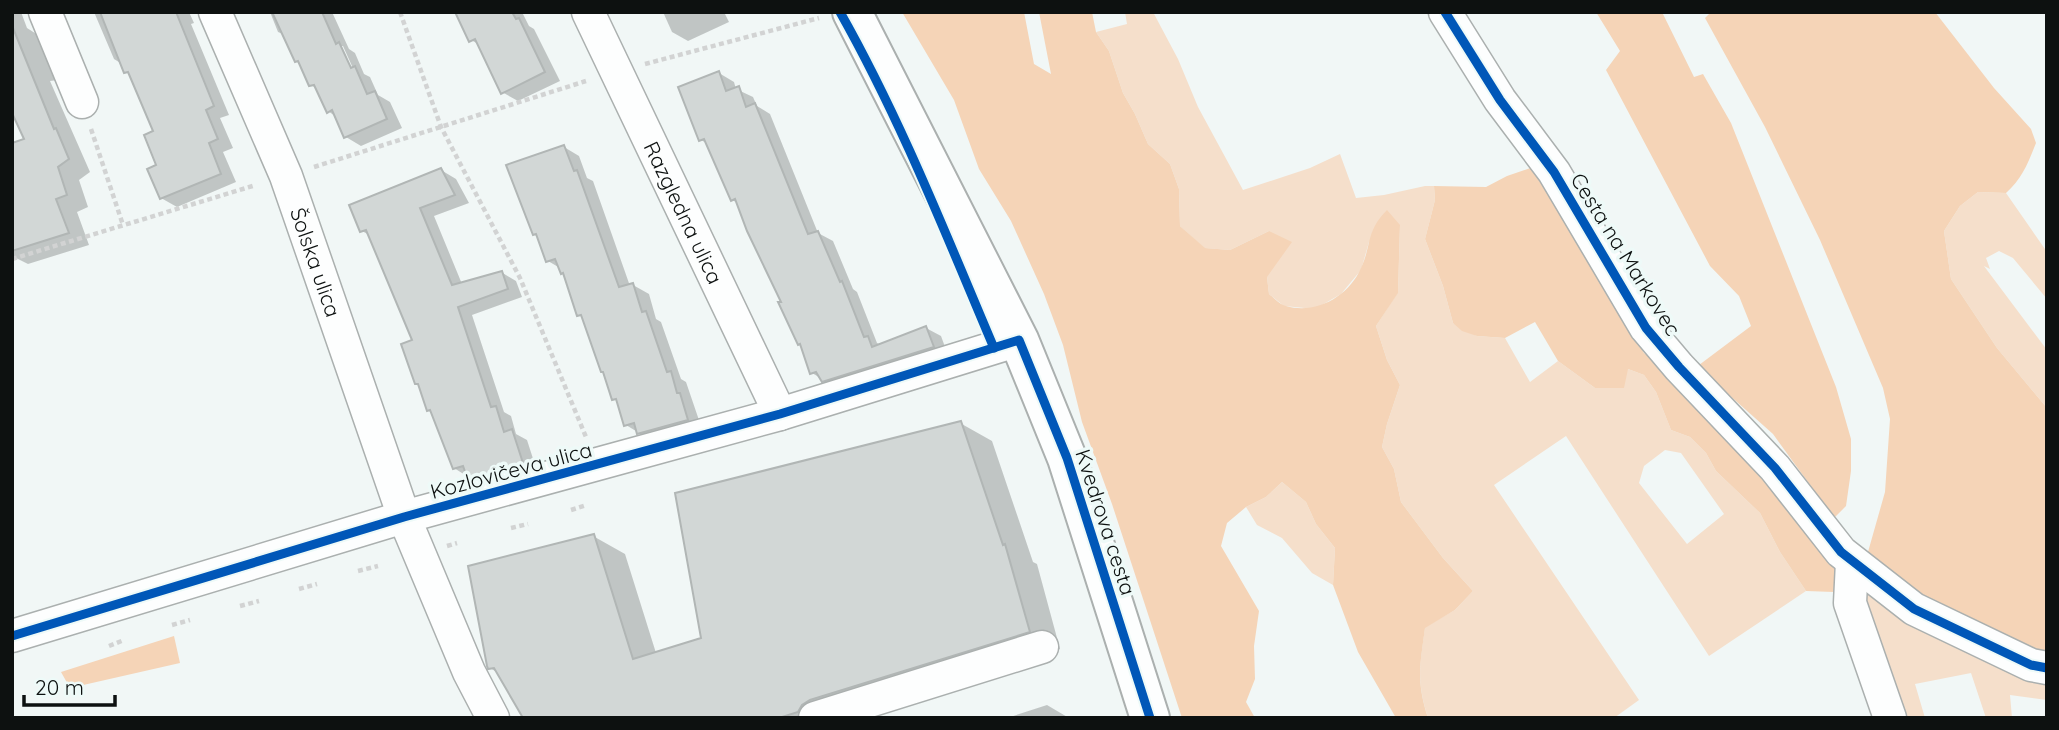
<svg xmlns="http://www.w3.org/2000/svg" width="2059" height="730" font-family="Quicksand,sans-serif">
	<rect width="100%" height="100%" fill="#f1f7f6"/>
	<g fill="#f5dfcb" fill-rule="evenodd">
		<path d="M1125,12H1153L1178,59L1198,107L1243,190L1310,168L1340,154L1356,198L1384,195L1425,186H1434L1435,200L1425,239L1443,286L1453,323L1477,336L1505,338L1530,382L1558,361L1595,388L1628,369L1644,375L1656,392L1671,430L1690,437L1706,453L1716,471L1760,513L1780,552L1806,591L1709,656L1566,436L1494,485L1639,700L1614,718H1428C1416,679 1420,666 1425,627L1455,610L1473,591L1443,558L1401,502L1394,469L1382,447L1387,424L1400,385L1387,360L1376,326L1398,292L1400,225L1369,242L1361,270L1341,294L1315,309L1284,306L1269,294L1267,277L1269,231L1230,250L1204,248L1180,226L1179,189L1170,164L1148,144L1135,114L1123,93L1109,51L1096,32L1127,24ZM1665,450L1681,453L1724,514L1687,544L1639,483L1644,466Z"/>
		<path d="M1978,192L2006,193L2047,252V299L2013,258L1999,251L1986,258L1990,269L1984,266L2047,350V408L1997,348L1951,279L1944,231L1960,206Z"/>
		<path d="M1282,482L1306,502L1316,524L1335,548L1333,585L1312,573L1282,538L1257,525L1246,507L1266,497Z"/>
		<path d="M1868,590L2047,678V700L2010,695L2012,718H1986L1971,673L1915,684L1925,718H1898L1863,594Z"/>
	</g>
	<g fill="#f5d4b7">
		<path d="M902,12H1024L1034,64L1051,74L1039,12H1092L1096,32L1109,51L1123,93L1135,114L1148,144L1170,164L1179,189L1180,226L1205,248L1230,250L1269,231L1292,242L1267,277L1269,294C1274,298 1280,305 1286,306C1316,315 1349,296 1361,268C1372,244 1366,231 1387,210L1400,225L1398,293L1376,326L1387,360L1400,385L1387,424L1382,447L1394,469L1401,502L1443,558L1473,591L1455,610L1425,628C1420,666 1416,680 1428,718H1396L1358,652L1333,585L1335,548L1316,524L1306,502L1282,482L1266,497L1246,507L1227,523L1221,546L1259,611L1254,646L1255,679L1246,702L1255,718H1182L1112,504L1082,422L1063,345L1044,294L1011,221L979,169L954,100Z"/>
		<path d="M1596,12H1662L1694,77L1703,74L1731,123L1836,387L1851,439V471L1846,506L1834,518L1773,434L1728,394L1695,368L1751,326L1739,296L1710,266L1606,70L1620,51Z"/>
		<path d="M1711,12H1935L1994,88L2031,129L2036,143C2028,163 2022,179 2006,193L1978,192L1960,206L1944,231L1951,279L1997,348L2047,408V662L1988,640L1866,559L1885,492L1890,419L1883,388L1820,240L1765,127L1705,18Z"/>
		<path d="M1539,165L1644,353L1688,383L1837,568L1834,592L1806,591L1780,552L1760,513L1716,471L1706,453L1690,437L1671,430L1656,392L1644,375L1628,369L1624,388H1595L1558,361L1535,322L1505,338L1477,336L1462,331L1453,323L1443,286L1425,239L1435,200L1434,186L1486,187L1507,176Z"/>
		<path d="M174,636L180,663L70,688L61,672Z"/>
	</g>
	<g fill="#0003" fill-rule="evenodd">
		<path d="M12,12H21L27,28L41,37L58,80L50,81L90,172L79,180L88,207L77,212L89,245L28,264L12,256V145L26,140L12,109Z"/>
		<path d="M94,12H189L194,23L191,24L229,115L220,118L233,148L223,152L236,182L177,207L161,198L155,132L132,75L125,72L122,64L114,59Z"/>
		<path d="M270,12H332L349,49L355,53L364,74L370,77L378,95L390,102L402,128L361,146L346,137L335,116L328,111L318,89L311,85L301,63L296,61L285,35L278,32ZM339,46H343L356,75L353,76Z"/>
		<path d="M457,12H522L529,26L534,29L560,81L518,101L502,92L480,45L471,40Z"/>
		<path d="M663,12H724L729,22L688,41L672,32Z"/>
		<path d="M719,73L734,82L736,89L753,97L757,106L770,114L818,233L833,241L853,289L857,292L877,343L881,345L926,328L941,336L948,355L839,389L812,373L803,346L799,344L738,203L732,200L708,144L701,140Z"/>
		<path d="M564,147L579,156L587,178L593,181L630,286L633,285L649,294L656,319L661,322L681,379L686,382L702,429L654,442L626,425L585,318L578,315L566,275L560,268L548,261L539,237L535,234Z"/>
		<path d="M441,170L456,179L469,203L434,216L462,284L501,272L516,281L522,297L472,315L504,412L511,416L516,434L527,440L537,471L484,487L454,468L433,412L429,410L415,342L371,236L362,231Z"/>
		<path d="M960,423L992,441L1033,562L1037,564L1060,649L841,718H525L500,674L490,668L593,536L625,554L656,653L703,639Z"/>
		<path d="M1047,705L1069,718H1007Z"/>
	</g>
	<g fill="#d2d7d6" stroke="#b1b6b5" stroke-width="2">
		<path d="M100,12H176L214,106L206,110L218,139L209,143L221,174L160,199L147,169L156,165L144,135L153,131L128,72L124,73Z"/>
		<path d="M272,12H322L336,44L339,42L351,68L355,66L367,94L375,91L387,119L344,138L332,110L327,113L314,85L309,86L298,61L295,62Z"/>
		<path d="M455,12H512L516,19L519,18L545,72L501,94L475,39L469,42Z"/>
		<path d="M13,28L54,129L56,128L69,159L58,167L67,195L56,199L69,233L12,251V143L24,139L12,113Z"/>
		<path d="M719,71L726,91L739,86L746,107L755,103L808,234L818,231L840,282L842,281L864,337L868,336L872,347L926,326L934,347L822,382L816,372L810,374L800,344L798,345L778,302H781L747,231L735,199L731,201L704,139L699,141L678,87Z"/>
		<path d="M564,145L574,171L577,170L619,287L633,283L642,312L646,311L667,372L671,371L677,393H680L688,420L637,434L634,423L624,426L616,399L612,400L603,372H601L581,315L577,316L563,273L561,274L555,259L546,262L536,234L533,235L506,165Z"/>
		<path d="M441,168L455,195L420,208L452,285L502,271L508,289L458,307L491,407L496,406L504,432L512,429L523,463L468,480L463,466L453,469L430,410L427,411L418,384H415L401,344L412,340L366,230L360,232L349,205Z"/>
		<path d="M961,421L1003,545L1005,544L1030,632L810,700L802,705L798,712L779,718H523L494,668L488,669L487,666L468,566L594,534L633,659L701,638L675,493Z"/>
	</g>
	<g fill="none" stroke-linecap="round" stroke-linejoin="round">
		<g stroke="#abb0af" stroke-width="35">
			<g id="minor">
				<path d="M45,12L82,102"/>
				<path id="s1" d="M215,12L286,176L404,517L469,672L493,718"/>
				<path id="s2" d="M588,12L780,414"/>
				<path d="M1445,12L1500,100L1554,172L1646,328L1679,367L1775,468L1841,552L1914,609L2031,665L2047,668"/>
				<path d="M1852,562L1850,603L1890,718"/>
				<path d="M12,636L404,517L780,414L1019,340"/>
				<path d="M815,718L1042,647"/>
			</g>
		</g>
		<g stroke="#abb0af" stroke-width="42">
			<path id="tertiary" d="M852,12L1019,340L1067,458L1150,718"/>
		</g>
		<g stroke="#d2d3d3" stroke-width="4.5" stroke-dasharray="5 3.5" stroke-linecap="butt">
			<path d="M400,12L441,127L520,278L586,437"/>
			<path d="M645,64L819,18"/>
			<path d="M91,129L123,225"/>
			<path d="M314,167L586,81"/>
			<path d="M12,259L256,185"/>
			<path d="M571,510L587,505"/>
			<path d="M511,528L528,524"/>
			<path d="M447,546L457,543"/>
			<path d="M358,571L378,566"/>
			<path d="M299,589L317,584"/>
			<path d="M240,606L259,601"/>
			<path d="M172,625L190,620"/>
			<path d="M109,646L124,640"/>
		</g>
		<use href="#minor" stroke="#fdfefe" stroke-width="32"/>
		<use href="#tertiary" stroke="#fdfefe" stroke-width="38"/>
		<g stroke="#eefaf8" stroke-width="13">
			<g id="cycleway">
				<path d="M840,12C901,120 946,235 994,348"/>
				<path d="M1445,12L1500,100L1554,172L1646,328L1679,367L1775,468L1841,552L1914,609L2031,665L2047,668"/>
				<path d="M12,636L404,517L780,414L1019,340L1067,458L1150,718"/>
			</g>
		</g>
		<use href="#cycleway" stroke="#0057b8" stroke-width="9"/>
	</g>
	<g text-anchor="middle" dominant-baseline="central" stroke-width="7" stroke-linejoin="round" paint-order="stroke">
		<g font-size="21" fill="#0d1110" stroke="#eefaf8">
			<text stroke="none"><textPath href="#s2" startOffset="222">Razgledna ulica</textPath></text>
			<text transform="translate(1626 254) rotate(58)">Cesta na Markovec</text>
			<text stroke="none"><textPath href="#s1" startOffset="270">Šolska ulica</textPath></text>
			<text transform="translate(511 470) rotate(-15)">Kozlovičeva ulica</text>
			<text transform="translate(1106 522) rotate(72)">Kvedrova cesta</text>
		</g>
	</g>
	<rect width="2059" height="730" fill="none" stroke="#0d1110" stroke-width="28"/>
	<path d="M24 695v10h91v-10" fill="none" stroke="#0d1110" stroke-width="3.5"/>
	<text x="35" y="695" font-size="21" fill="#0d1110" stroke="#eefaf8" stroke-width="5" paint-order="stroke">20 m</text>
</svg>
